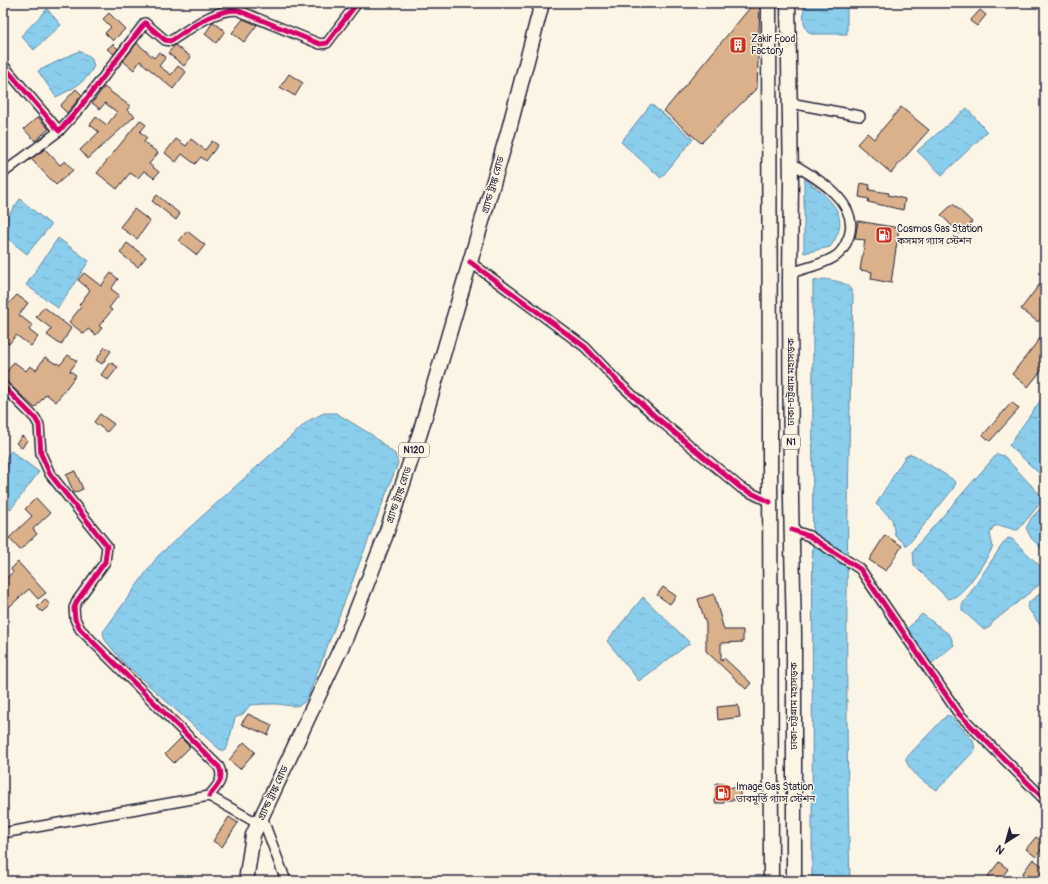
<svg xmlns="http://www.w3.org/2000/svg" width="1048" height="884" font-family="Pangolin,'Noto Sans Bengali',sans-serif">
	<defs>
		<pattern id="water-ripples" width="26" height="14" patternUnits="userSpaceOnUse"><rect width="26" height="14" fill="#8aceec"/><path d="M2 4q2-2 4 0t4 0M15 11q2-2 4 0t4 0" fill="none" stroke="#77b1cb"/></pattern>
	</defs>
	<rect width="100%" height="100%" fill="#fcf5e5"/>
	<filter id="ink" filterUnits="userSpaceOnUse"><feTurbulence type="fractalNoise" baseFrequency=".025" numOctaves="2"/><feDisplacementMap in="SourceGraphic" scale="8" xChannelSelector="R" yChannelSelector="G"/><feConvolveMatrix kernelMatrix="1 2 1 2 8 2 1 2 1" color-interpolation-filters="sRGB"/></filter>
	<g filter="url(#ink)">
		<g fill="url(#water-ripples)" stroke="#6089a5">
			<path d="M804,3H847V34H811C801,28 804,14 804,3Z"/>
			<path d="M47,9L61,25L34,50L21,36Z"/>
			<path d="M79,51L91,57L94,66C86,83 72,89 56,97L38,71Z"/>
			<path d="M651,104L693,139L661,178L621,142Z"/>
			<path d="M967,108L987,132L942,175L917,151Z"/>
			<path d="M805,179C829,198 854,215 830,247L804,253V183Z"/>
			<path d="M20,199L51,225L27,254L3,235V223Z"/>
			<path d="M58,238L89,261L58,308L26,285Z"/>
			<path d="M825,279C838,282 850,281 853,296C847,491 844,686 850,881H812L813,283L814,281Z"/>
			<path d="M1045,394V479L1009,445Z"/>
			<path d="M324,413H336L372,435L395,454L398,463L307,699C299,710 288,705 277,704C268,704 259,704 250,705L243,714L235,718L227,748L224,751L219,749L123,662L105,640L103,632L158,556L308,421Z"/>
			<path d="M11,451L39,472L11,509L3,503V462Z"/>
			<path d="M910,454L914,455L952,479L956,483L953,489L907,546L895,535L892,519L876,504L905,457Z"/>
			<path d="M997,454L1004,456L1043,498L1038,506L1018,530C1009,530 1002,523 993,527L990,534L993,547C985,561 964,598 948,599L914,565L913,552L920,542Z"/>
			<path d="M1045,504V552L1031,538L1026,528L1032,517Z"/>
			<path d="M1008,538L1012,539L1045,571V580L993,622L990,627L984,630L962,610V605L1002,545Z"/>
			<path d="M1045,590V632L1027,607L1029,602Z"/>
			<path d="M643,597L690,643L639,681L607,641Z"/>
			<path d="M922,614L950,635L954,645L931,664L905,631Z"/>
			<path d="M947,715L952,717L973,740L975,750L937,790C928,786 905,768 906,758Z"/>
		</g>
		<g fill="#dbb18b" stroke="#22223b">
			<path d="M754,3H760L757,88L701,143L664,111Z"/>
			<path d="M980,10L986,15L977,26L970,21Z"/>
			<path d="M109,13L125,29L113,41L105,33L111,27L103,19Z"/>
			<path d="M243,19L257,25L244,42L232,33Z"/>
			<path d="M213,22L225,31L216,43L205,34Z"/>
			<path d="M137,43L154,58L159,52L166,57L159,66L171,75L178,66L186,72L173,89L140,61L134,70L123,61Z"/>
			<path d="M113,44L118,49L114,54L107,49Z"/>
			<path d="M175,45L191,57L184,66L168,53Z"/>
			<path d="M289,74L303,83L295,96L280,87Z"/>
			<path d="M104,87L130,106L127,110L135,116L88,159L80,150L99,132L90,125L96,117L107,125L117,112L105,103L100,109L92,103Z"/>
			<path d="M76,89L82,95L67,113L60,106Z"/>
			<path d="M901,107L929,130L891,173L857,144L867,133L874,139Z"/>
			<path d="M38,117L49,129L35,141L24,129Z"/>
			<path d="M140,120L146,125L140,132L147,138L144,142L158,153L149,164L159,172L154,178L144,171L138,178L130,173L117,189L97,173Z"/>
			<path d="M176,139L186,146L191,139L205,150L212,141L218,145L206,161L201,157L195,164L182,154L176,162L165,153Z"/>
			<path d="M45,149L60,165L65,161L73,170L56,185L31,159Z"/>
			<path d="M861,183L870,185L869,190L889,193L888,195L905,199L903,210L868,202L869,199L859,197Z"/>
			<path d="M157,195L180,214L176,220L152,201Z"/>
			<path d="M953,204L972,222L960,234L941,215Z"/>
			<path d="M134,209L150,221L137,239L120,227Z"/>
			<path d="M858,221L899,228L891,283L871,279L872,272L860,270L865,240L855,239Z"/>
			<path d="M187,231L205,245L197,255L179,241Z"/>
			<path d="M127,243L146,257L138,267L120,253Z"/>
			<path d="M84,273L101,286L111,273L118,279L111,289L119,295L109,308L112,310L99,326L102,328L96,335L88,329L84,334L69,322L81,307L79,305L90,290L78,280Z"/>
			<path d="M1039,285L1045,290V313L1038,322L1021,309Z"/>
			<path d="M17,295L28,303L19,315L32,325L29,330L38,337L31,346L16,335L9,344L3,340V309Z"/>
			<path d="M44,307L71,328L61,345L47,335L52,329L36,317Z"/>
			<path d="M1045,332V366L1028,387L1012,374Z"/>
			<path d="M105,347L111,351L102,364L96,360Z"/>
			<path d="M68,355L77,361L70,371L76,375L56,402L46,394L35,408L7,382L3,380V377L14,362L26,371L30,366L36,370L45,357L56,364L57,363L60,365Z"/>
			<path d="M110,362L118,367L108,380L101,375Z"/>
			<path d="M1012,402L1019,409L990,441L983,435Z"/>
			<path d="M100,414L114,424L107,432L94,422Z"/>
			<path d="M22,436L27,440L22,448L16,443Z"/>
			<path d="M75,471L83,489L74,493L66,475Z"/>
			<path d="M36,498L50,513L33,529L37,534L20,550L9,538L32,516L25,509Z"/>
			<path d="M885,535L902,546L886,571L869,560Z"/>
			<path d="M18,562L46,593L38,599L29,589L9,607L3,600V581L13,572L11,569Z"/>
			<path d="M663,587L676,596L670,604L657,595Z"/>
			<path d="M714,594L724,630H743V642L721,643V661L724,658L751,683L746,689L706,651V624L698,599Z"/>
			<path d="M45,599L50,605L42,612L37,607Z"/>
			<path d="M738,705L740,717L718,720L717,707Z"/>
			<path d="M248,714L272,725L268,735L241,724Z"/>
			<path d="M181,738L190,747L174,763L165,754Z"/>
			<path d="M244,742L255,752L240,769L229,760Z"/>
			<path d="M716,783L724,784V787L740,788V800H724V803H715Z"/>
			<path d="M229,817L238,823L222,847L213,841Z"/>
			<path d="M1036,837L1045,844L1036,857L1026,849Z"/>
			<path d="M1033,859L1045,868V881H1017Z"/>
			<path d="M999,862L1008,869L999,881H995L988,876Z"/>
		</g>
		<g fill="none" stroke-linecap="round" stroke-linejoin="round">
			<g stroke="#22223b" stroke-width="12">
				<g id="minor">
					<path d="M3,65L59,131L78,110L145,23L165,40L171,41C191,28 213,10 237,10L320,44L327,43L357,3"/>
					<path d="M790,103L860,116"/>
					<path d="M3,173L59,131"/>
					<path d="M470,262L585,347L617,381L657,418L741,488L770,502"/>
					<path d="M790,273C805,268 823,265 836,256C843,251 846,244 849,236C860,202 815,177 791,163"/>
					<path d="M3,386L35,418L39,425L41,454L50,474L107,546L105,562L77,601L74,608L75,619L80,629L219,767C225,780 216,787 209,796"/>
					<path d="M792,530L809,536L860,569L959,714L1045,800"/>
					<path d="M262,817L286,881"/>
					<path d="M3,833L209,796L259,824"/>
				</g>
			</g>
			<g stroke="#22223b" stroke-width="17">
				<g id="highway">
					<path d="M769,3L771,881"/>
					<path d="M788,3L791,182L790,281L791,501L794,634V881"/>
					<path d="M246,881L253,835L346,637L385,537L420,433L509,129L542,3"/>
				</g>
			</g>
			<use href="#minor" stroke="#fcf5e5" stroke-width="9"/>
			<use href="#highway" stroke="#fcf5e5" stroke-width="14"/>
			<g stroke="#fcf5e5" stroke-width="8">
				<g id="cycleway">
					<path d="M3,65L59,131L78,110L145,23L165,40L171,41C191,28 213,10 237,10L320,44L327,43L357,3"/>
					<path d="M470,262L585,347L617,381L657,418L741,488L770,502"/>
					<path d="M3,386L35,418L39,425L41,454L50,474L107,546L105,562L77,601L74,608L75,619L80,629L219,767C225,780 216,787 209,796"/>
					<path d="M792,530L809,536L860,569L959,714L1045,800"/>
				</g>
			</g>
			<use href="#cycleway" stroke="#d6006c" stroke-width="5"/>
		</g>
	</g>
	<defs>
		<g id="building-square" transform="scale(0.9)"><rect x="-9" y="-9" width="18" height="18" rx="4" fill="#c8321e" stroke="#fcf5e5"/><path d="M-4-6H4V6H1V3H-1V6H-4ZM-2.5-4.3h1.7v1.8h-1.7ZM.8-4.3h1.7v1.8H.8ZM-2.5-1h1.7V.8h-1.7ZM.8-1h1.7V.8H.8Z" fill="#fff"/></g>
		<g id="fuel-square" transform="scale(0.9)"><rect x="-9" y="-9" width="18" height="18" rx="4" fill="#c8321e" stroke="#fcf5e5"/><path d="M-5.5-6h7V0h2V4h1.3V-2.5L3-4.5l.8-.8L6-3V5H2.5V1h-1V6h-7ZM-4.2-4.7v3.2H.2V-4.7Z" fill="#fff"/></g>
	</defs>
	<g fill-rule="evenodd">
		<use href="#building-square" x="738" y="45"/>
		<use href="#fuel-square" x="884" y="235"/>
		<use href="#fuel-square" x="723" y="793"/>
	</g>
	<g text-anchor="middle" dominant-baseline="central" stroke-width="3" stroke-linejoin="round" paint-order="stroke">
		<g fill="#fcf5e5" stroke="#63616e" stroke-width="1">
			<rect x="782" y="435" width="18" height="14" rx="3"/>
			<rect x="399" y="443" width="30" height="14" rx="3"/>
		</g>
		<g font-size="9" font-weight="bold" fill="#22223b">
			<text x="791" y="442">N1</text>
			<text x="414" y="450">N120</text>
		</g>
		<g font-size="10" fill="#22223b" stroke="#fcf5e5" text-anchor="start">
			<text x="751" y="39">Zakir Food<tspan x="751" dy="12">Factory</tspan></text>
			<text x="897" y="229">Cosmos Gas Station<tspan x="897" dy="12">কসমস গ্যাস স্টেশন</tspan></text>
			<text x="736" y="787">Image Gas Station<tspan x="736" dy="12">ভাবমূর্তি গ্যাস স্টেশন</tspan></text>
		</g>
		<g font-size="10" fill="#22223b" stroke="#fcf5e5">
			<text transform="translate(493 185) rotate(-74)">গ্র্যান্ড ট্রাঙ্ক রোড</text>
			<text transform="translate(791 382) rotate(-90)">ঢাকা-চট্টগ্রাম মহাসড়ক</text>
			<text transform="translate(399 495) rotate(-71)">গ্র্যান্ড ট্রাঙ্ক রোড</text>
			<text transform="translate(794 706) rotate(-90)">ঢাকা-চট্টগ্রাম মহাসড়ক</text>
			<text transform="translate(273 793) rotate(-65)">গ্র্যান্ড ট্রাঙ্ক রোড</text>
		</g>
	</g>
	<rect width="1048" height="884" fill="none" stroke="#fcf5e5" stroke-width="16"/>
	<rect x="8" y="8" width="1032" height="868" fill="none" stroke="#22223b" stroke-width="1.5" filter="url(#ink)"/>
	<g transform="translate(1006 842) rotate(217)" stroke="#fcf5e5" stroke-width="3" paint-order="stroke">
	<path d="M0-3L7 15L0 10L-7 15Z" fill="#22223b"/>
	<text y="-6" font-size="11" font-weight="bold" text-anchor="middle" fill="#22223b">N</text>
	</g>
</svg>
